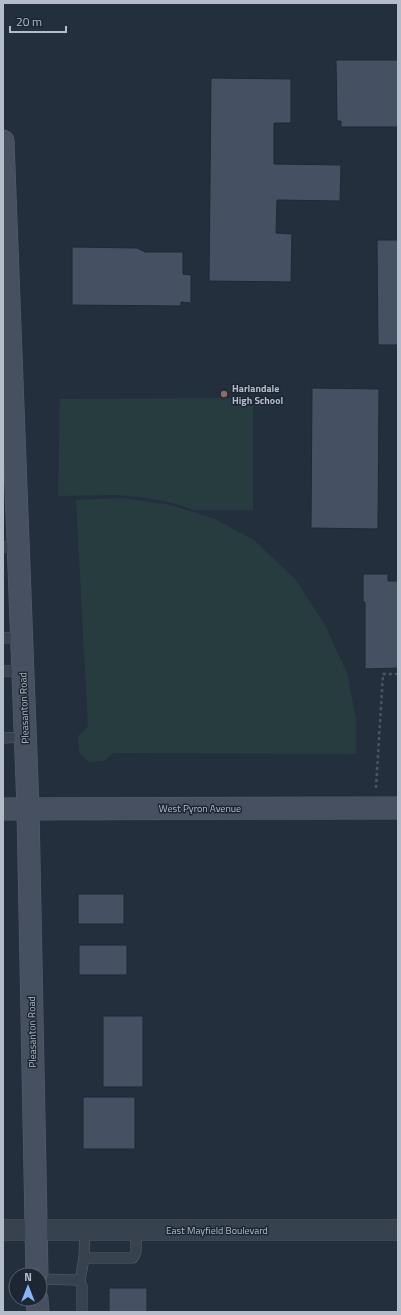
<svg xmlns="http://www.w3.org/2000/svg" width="401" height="1315" font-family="'Titillium Web',sans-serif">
	<rect width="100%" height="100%" fill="#242f3e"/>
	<g fill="#263c3f">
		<path d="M253,398V510H194L173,503L148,498L117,495L58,496L60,399Z"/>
		<path d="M123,498L171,505L215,519L254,540L296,580L325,625L347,673L356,719V754L114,753L104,761L89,762L79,753L78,736L88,726L76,500Z"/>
	</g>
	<g fill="#455162" stroke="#1f2835">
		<path d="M336,60H398V127H341V121H337Z"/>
		<path d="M211,78L291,79V123H274V164L341,165L340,201L277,200L276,233L292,234L291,282L209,281Z"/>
		<path d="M377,240H398V345H378Z"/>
		<path d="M72,247L137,248L145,252H183V274L191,275V303L181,302V306L72,305Z"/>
		<path d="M312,388L379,389L378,529L311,528Z"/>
		<path d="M363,574H388V581H398V668L365,669V602H363Z"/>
		<rect x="78" y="894" width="46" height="30"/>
		<rect x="79" y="945" width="48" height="30"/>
		<rect x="103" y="1016" width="40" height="71"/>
		<rect x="83" y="1097" width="52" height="52"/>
		<rect x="109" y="1288" width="38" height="24"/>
	</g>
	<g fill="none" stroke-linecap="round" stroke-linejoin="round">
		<g stroke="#565f6c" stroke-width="11">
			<g id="lane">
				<path d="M3,547L18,546"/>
				<path d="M3,638L22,637"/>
				<path d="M3,671H23"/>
				<path d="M3,738L25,737"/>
				<path d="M84,1258H133L136,1252V1230"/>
				<path d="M40,1279L75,1280L80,1281L82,1286V1312"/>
				<path d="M80,1281L84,1258L85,1230"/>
			</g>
		</g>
		<g stroke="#565f6c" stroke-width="21">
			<path id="street" d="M3,1230H398"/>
		</g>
		<g stroke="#565f6c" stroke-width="23">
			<g id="secondary">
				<path d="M3,141L28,808L37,1275"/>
				<path d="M3,809L398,808"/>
				<path d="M37,1299L38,1312"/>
			</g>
		</g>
		<path stroke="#44595c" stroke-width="2.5" stroke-dasharray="3 3" stroke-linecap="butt" d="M376,788L383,674H398"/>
		<use href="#lane" stroke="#38414e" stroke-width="10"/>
		<use href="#street" stroke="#38414e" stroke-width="20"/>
		<use href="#secondary" stroke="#465061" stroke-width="22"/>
	</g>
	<circle fill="#8d6e63" stroke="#1d2633" stroke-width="1.5" cx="224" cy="394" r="4"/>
	<g text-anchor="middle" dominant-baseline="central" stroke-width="3" stroke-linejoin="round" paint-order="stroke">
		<g font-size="10" font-weight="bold" fill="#b4bcc9" stroke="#1d2633" text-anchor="start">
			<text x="232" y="388">Harlandale<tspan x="232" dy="12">High School</tspan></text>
		</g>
		<g font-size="10" fill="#b4bcc9" stroke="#1d2633">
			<text transform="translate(24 708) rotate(-92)">Pleasanton Road</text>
			<text x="200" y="808">West Pyron Avenue</text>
			<text transform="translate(32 1032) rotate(-91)">Pleasanton Road</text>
			<text x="217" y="1230">East Mayfield Boulevard</text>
		</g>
	</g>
	<rect width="401" height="1315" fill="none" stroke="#b4bcc9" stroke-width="8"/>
	<g transform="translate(28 1287)"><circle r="19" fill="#1d2633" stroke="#59626f"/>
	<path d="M0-3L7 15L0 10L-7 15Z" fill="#8ab4f8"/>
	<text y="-6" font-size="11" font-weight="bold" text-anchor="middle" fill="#b4bcc9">N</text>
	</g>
	<path d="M10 26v6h56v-6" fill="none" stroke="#b4bcc9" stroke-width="2"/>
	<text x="16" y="26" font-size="12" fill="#b4bcc9" stroke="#1d2633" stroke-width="3" paint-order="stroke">20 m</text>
</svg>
